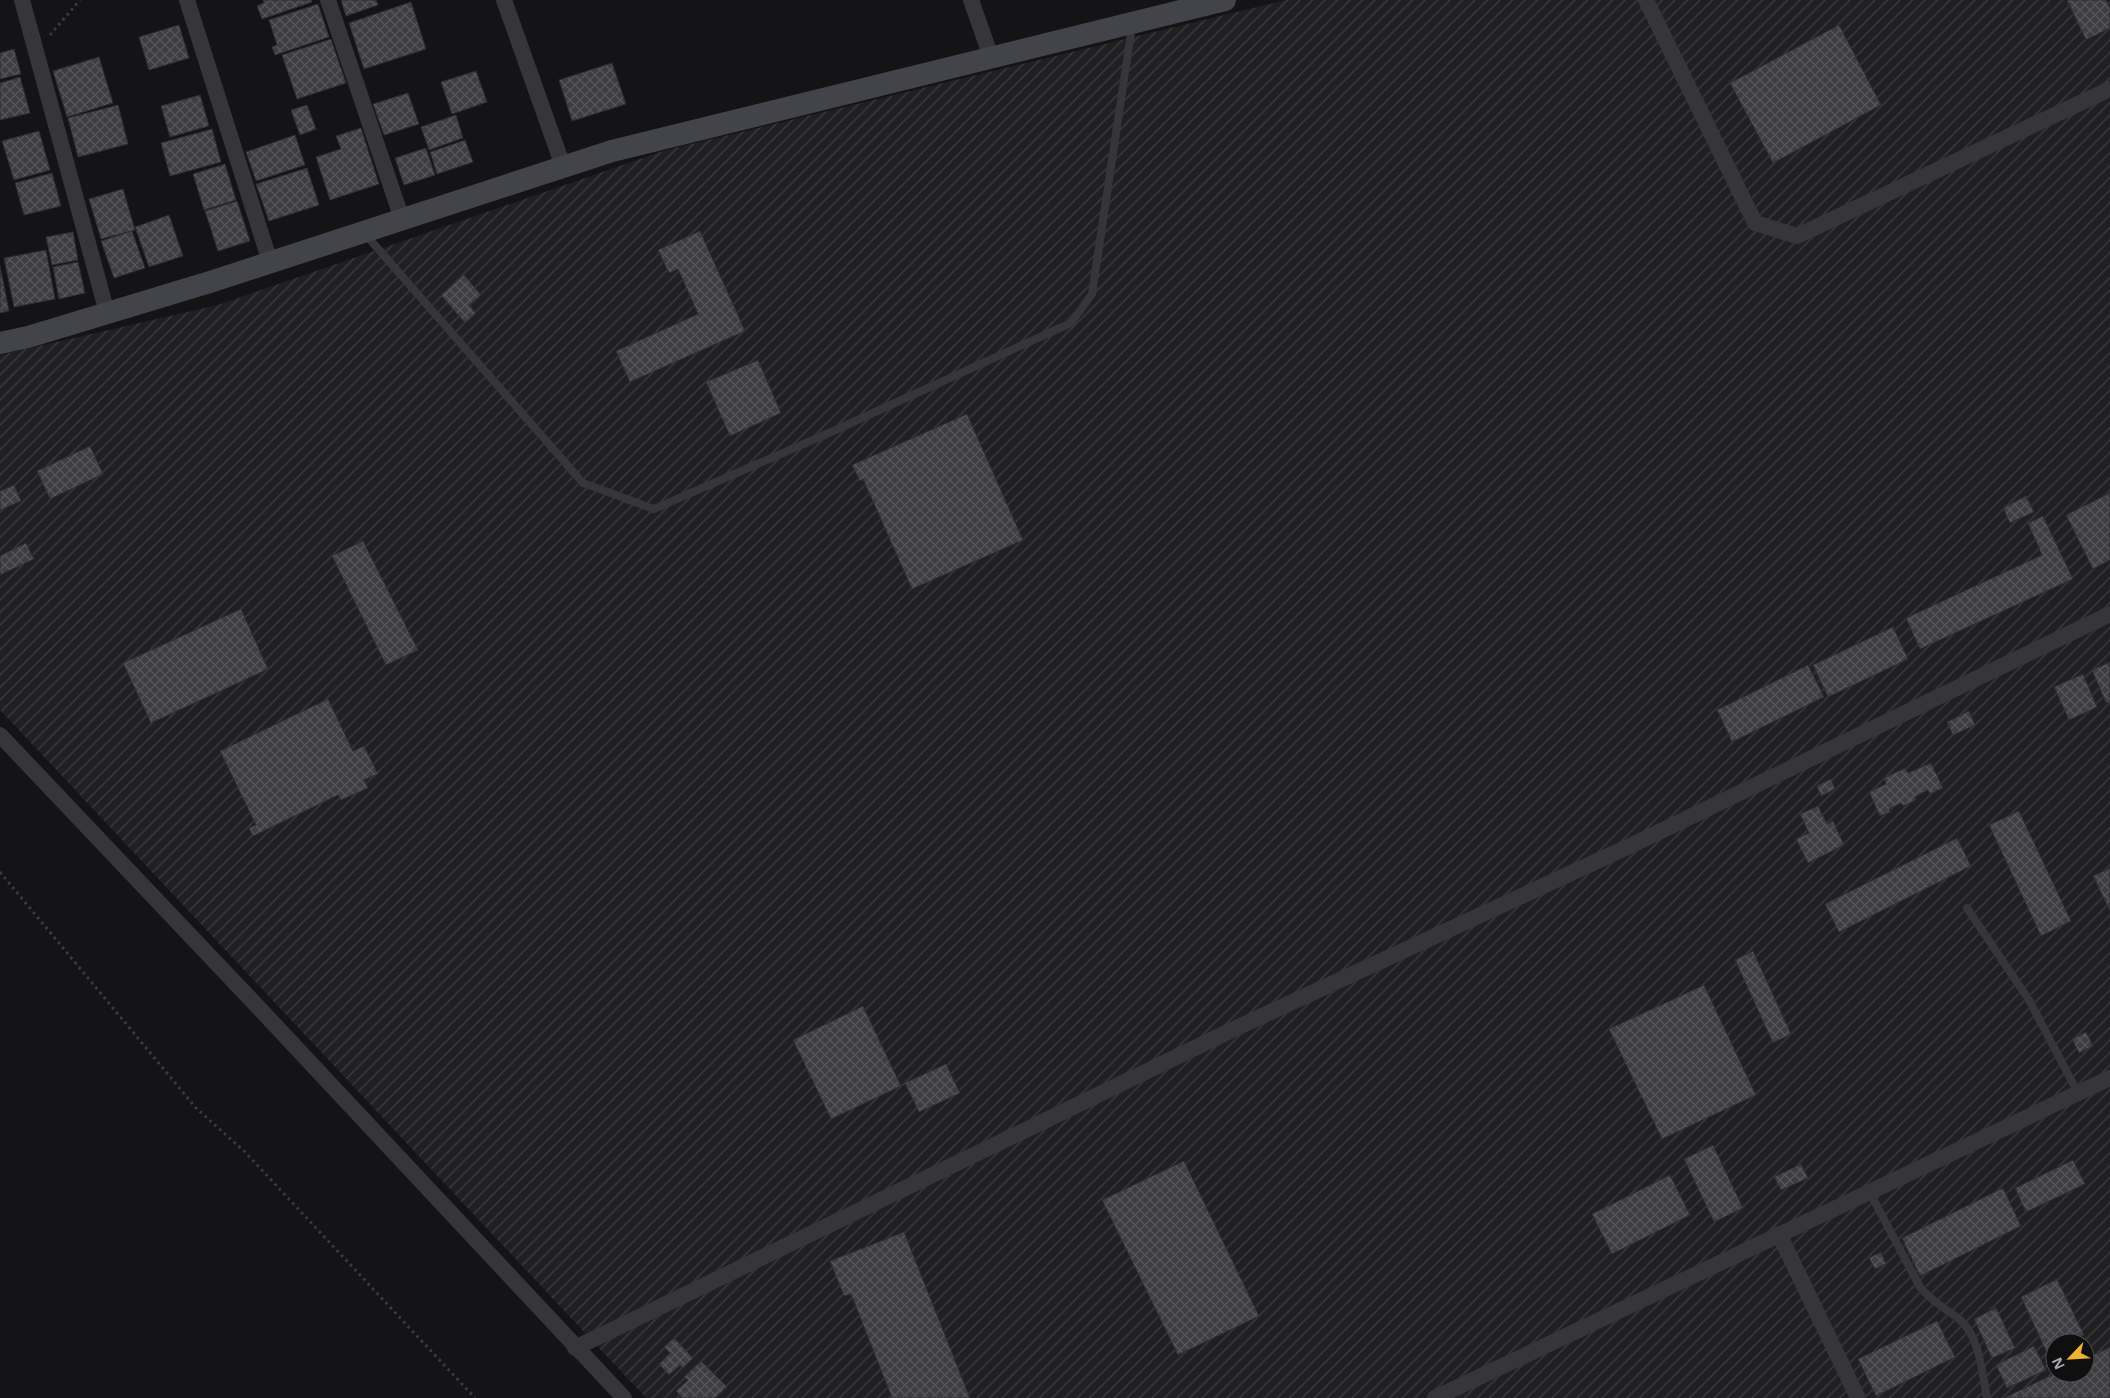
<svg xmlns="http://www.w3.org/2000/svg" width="2110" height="1398" font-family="'Noto Sans',sans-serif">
	<defs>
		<pattern id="industrial-furrows" width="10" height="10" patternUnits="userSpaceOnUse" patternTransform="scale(1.25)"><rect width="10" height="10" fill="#202022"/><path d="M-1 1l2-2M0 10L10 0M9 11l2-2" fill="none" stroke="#3d3e40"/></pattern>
		<pattern id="building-cross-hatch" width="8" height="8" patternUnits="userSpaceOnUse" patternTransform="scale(1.25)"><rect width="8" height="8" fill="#3e3e42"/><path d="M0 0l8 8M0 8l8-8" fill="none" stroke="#57575b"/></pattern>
	</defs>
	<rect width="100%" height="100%" fill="#141315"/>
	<path fill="url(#industrial-furrows)" fill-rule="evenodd" d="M1286,0H2110V1398H646L0,710V355L218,305L663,151ZM2055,1343H2085V1373H2055Z"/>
	<g fill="url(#building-cross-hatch)" stroke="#2e2e31">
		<path d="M263,0H311L312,2L262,19L257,6L264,3Z"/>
		<path d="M341,0H376L378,5L346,16Z"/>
		<path d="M2067,0H2106L2110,8V28L2086,40Z"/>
		<path d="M411,2L426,49L364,69L349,23Z"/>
		<path d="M318,4L329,37L275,55L272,47L277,45L269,20Z"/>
		<path d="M179,25L189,58L149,70L139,37Z"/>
		<path d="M1839,25L1881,105L1773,163L1730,83Z"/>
		<path d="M331,39L346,83L297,99L282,55Z"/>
		<path d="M14,49L21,74L0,79V53Z"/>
		<path d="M99,57L113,103L67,117L53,71Z"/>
		<path d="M612,63L626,104L572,121L559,80Z"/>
		<path d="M476,71L487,102L452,114L441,82Z"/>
		<path d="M20,77L30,113L0,120V83Z"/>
		<path d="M408,93L419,124L384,135L373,104Z"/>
		<path d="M200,95L209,126L170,137L161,106Z"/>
		<path d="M118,105L128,144L78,157L68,118Z"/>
		<path d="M307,105L316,129L300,135L291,110Z"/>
		<path d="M456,115L463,138L429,150L421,127Z"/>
		<path d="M361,128L379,184L330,200L316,157L341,149L336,136Z"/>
		<path d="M212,129L221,162L170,176L161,143Z"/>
		<path d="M39,131L50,170L14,180L2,141Z"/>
		<path d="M295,135L305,165L256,181L246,152Z"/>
		<path d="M465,140L473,162L437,174L430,152Z"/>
		<path d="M426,148L435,175L404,185L395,158Z"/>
		<path d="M225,164L236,200L204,210L193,174Z"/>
		<path d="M307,168L319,205L269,221L256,184Z"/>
		<path d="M52,173L61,206L24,215L15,183Z"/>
		<path d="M123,189L135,230L101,239L89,199Z"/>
		<path d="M237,201L250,241L218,251L205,211Z"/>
		<path d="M169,215L183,256L149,267L135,227Z"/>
		<path d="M132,231L145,268L114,278L101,241Z"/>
		<path d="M700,231L745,331L630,382L616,351L698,314L678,269L669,273L658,250Z"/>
		<path d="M73,232L78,260L52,265L46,237Z"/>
		<path d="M46,250L55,299L14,307L4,258Z"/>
		<path d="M78,262L85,293L59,299L53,267Z"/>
		<path d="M0,266L9,311L0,313Z"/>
		<path d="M464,275L481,295L469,305L476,313L465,323L441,295Z"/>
		<path d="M758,360L781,413L730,436L706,382Z"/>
		<path d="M967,414L1023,540L912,589L863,479L860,481L852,465Z"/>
		<path d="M90,446L103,474L50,499L37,471Z"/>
		<path d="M14,485L21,501L0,510V491Z"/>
		<path d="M2110,493V560L2093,569L2066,515Z"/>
		<path d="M2026,496L2034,512L2010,523L2003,508Z"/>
		<path d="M2043,516L2073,579L1920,649L1906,618L2042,555L2028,523Z"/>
		<path d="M363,541L418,650L386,665L332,556Z"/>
		<path d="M26,543L34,559L0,575V556Z"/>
		<path d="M241,609L268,669L151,723L123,663Z"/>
		<path d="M1893,627L1908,659L1828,697L1813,665Z"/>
		<path d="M2110,662V702L2106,703L2092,670Z"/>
		<path d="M1808,665L1824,697L1732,742L1717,710Z"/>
		<path d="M2083,674L2097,707L2069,720L2054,687Z"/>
		<path d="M328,699L353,751L364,746L378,774L364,780L368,788L341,800L338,795L253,836L249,828L256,825L220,751Z"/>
		<path d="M1969,711L1975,725L1953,735L1947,722Z"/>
		<path d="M1931,763L1943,788L1930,794L1928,790L1914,797L1916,800L1903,806L1901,803L1889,809L1890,812L1880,816L1869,792L1886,784L1884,778L1905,768L1908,773Z"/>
		<path d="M1831,779L1835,789L1821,796L1817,786Z"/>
		<path d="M1818,806L1827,824L1833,821L1844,845L1808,863L1796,839L1809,833L1800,814Z"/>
		<path d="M2019,811L2071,921L2041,936L1989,825Z"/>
		<path d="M1957,838L1971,866L1839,932L1825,904Z"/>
		<path d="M2110,868V911L2093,876Z"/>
		<path d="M1753,951L1791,1034L1773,1043L1735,960Z"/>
		<path d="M1704,985L1756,1095L1662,1139L1609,1029Z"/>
		<path d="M863,1006L901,1086L831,1119L793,1040Z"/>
		<path d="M2086,1032L2093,1046L2079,1053L2072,1039Z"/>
		<path d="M946,1064L960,1093L919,1112L905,1083Z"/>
		<path d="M1713,1145L1743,1208L1714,1222L1684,1159Z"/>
		<path d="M2073,1160L2085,1184L2026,1212L2015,1188Z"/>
		<path d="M1184,1161L1259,1316L1178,1355L1102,1200Z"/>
		<path d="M1801,1164L1808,1178L1781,1190L1774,1177Z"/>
		<path d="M1670,1175L1690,1215L1612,1254L1592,1214Z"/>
		<path d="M2003,1188L2021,1226L1920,1276L1902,1238Z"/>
		<path d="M904,1232L970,1398H892L851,1294L844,1296L830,1261Z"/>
		<path d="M1881,1252L1886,1264L1875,1269L1869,1258Z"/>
		<path d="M2057,1279L2084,1335L2068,1343H2055V1349L2047,1353L2021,1297Z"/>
		<path d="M1996,1308L2015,1348L1992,1358L1974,1319Z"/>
		<path d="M1937,1321L1955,1357L1876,1396L1858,1359Z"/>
		<path d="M674,1338L693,1358L682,1368L680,1365L669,1375L659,1364L670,1353L664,1347Z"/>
		<path d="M2034,1346L2046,1370L2007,1388L1996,1365Z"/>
		<path d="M2110,1347V1398H2004L2056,1373H2085V1359Z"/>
		<path d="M701,1361L727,1387L715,1398H682L676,1391L688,1380L684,1377Z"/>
	</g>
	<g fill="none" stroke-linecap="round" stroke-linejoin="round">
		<g stroke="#3b3c41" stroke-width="3" stroke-dasharray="2.5 4" stroke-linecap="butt">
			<path d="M50,35L80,0"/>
			<path d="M0,872L196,1108L245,1152L475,1398"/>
		</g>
		<g stroke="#35353a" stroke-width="8">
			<path d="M366,235L583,483L654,509L831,432L1071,323L1092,294L1132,26"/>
			<path d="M1967,908L2029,1000L2078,1093"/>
			<path d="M1869,1191L1920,1287C1931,1301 1945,1308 1959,1319C1980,1336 1982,1373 1987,1398"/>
		</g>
		<g stroke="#35353a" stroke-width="16">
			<path d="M22,0L107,313"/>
			<path d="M187,0L270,262"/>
			<path d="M328,0L402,219"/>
			<path d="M504,0L563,166"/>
			<path d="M971,0L991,57"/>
			<path d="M1646,0L1755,223L1797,236L2110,89"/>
			<path d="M0,735L259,1008L624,1398"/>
			<path d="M1779,1234L1858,1398"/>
			<path d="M575,1348L1234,1029L1634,844L2110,614"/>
			<path d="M1435,1398L2110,1078"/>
		</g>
		<path stroke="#43444a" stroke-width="22" d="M0,343L28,337L210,282L612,151L1225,0"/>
	</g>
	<g transform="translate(2070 1358) rotate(245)"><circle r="24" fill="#0f0f10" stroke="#4b4d52"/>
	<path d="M0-4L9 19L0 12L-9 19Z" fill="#f0b231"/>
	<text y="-8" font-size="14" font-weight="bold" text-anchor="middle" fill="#a5aab5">N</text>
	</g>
</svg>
